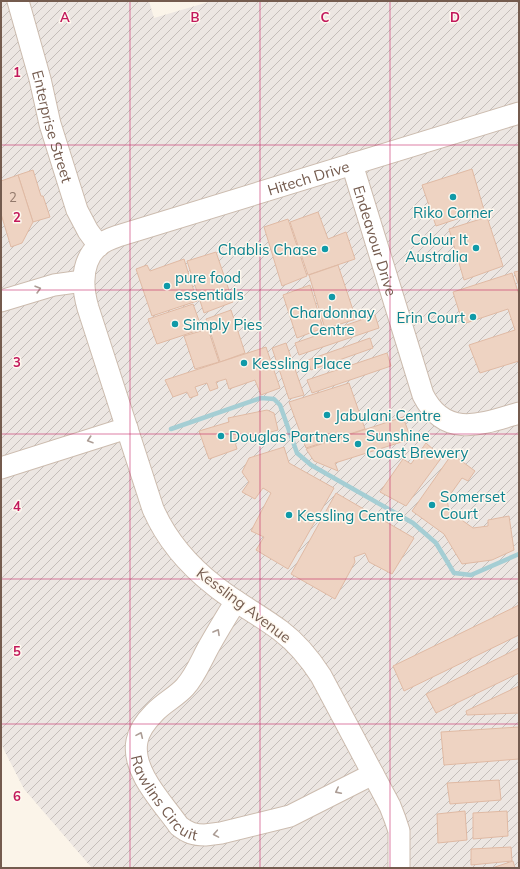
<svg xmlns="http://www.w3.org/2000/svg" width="520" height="869" font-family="Mulish,sans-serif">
	<defs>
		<pattern id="industrial-furrows" width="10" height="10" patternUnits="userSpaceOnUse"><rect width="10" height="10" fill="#ece6e2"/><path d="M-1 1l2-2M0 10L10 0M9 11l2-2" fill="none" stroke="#c4bdb9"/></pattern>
	</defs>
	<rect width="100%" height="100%" fill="#fbf4e9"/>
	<path fill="url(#industrial-furrows)" d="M1,1H149L154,18L212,1H519V868H92L24,789L1,744Z"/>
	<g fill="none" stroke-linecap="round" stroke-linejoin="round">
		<path stroke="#a5ced4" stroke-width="4.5" d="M171,429L261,398L274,399L280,405L297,453L311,465L413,523L436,543L454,573L471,575L519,554"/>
	</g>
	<g fill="#eed3c2" stroke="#e0baa4">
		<path d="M472,169L484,210L436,226L422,185Z"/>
		<path d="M33,170L41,196H43L50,217L33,222L18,175Z"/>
		<path d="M18,175L33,222L22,243L11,247L1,214V181Z"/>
		<path d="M318,212L328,239L346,232L355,259L308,275L290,222Z"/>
		<path d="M487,217L503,266L464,280L449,229Z"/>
		<path d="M288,219L307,276L282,286L264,227Z"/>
		<path d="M216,252L233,302L204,313L187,261Z"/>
		<path d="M184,259L197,301L152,316L136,269L147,265L150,271Z"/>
		<path d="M338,265L356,319L325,329L309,275Z"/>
		<path d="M519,271V286L514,272Z"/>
		<path d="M512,273L519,295V361L480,373L469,345L515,330L508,309L463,324L453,292Z"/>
		<path d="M310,285L323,328L297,338L283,295Z"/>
		<path d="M193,304L202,329L157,344L148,319Z"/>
		<path d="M231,310L245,353L220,362L206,319Z"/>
		<path d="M375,315L379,328L299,355L295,343Z"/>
		<path d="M208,329L219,362L195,369L184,336Z"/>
		<path d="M370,338L373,348L311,370L308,360Z"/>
		<path d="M286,343L304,395L289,399L272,348Z"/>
		<path d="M266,347L280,388L261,395L255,380L229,389L226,379L216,382L218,388L210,391L207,383L195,387L198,395L190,398L187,392L173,397L165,380Z"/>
		<path d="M387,353L391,366L312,393L307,380Z"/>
		<path d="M349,383L365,429L306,448L289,402Z"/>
		<path d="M267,410L274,413L278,430L250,438L249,434L234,439L237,449L209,459L199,431L229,422L228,418Z"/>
		<path d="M403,417L411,439L335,463L338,471L314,461L306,449Z"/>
		<path d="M426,443L442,457L406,506L380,492L403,459L411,464Z"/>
		<path d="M284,447L289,463L334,488L288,569L256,550L264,537L251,531L271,493L263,488L255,499L242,492L249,482L242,472L249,458Z"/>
		<path d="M452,454L475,471L468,481L462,478L447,499L449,511L473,528L488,526V520L509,516L514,550L492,560L462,564L444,534L412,511Z"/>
		<path d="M336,493L414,538L392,574L369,562L365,553L354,557L355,562L335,599L291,574Z"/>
		<path d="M519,605V635L404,691L393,666Z"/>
		<path d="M519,648V673L436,713L426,694Z"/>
		<path d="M519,686V713L467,715L466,711Z"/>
		<path d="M519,727V759L444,765L441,732Z"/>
		<path d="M499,780L501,800L450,804L447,783Z"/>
		<path d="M465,811L467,840L438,843L437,814Z"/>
		<path d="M507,811L508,836L473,839V813Z"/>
		<path d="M511,847L512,861L471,865V849Z"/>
		<path d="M513,861L515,868H492Z"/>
	</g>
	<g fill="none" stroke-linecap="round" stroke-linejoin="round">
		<g stroke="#ccbcaf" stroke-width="23">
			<g id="minor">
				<path id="s1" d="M18,1L40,79L50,124L77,210L88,231L99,246"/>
				<path id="s2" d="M352,164L423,395C445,439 482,424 519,413"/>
				<path d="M1,301L54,285L83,281"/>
				<path d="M1,468L127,428"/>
				<path id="s3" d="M236,601C226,617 217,632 208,648C201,661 195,676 185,687C176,697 163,703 154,713C147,720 139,730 137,741C131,771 163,803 179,826C188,833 194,835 205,835L221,833L290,816L373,774"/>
				<path id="s4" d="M399,868V831L395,819L390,806L321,676C310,659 297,643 281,631C260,615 236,603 215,586C188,565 167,541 153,509L88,308C82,287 80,263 98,246C104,241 112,238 118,236L519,113"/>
			</g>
		</g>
		<use href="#minor" stroke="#fff" stroke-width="21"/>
	</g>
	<defs><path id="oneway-chevron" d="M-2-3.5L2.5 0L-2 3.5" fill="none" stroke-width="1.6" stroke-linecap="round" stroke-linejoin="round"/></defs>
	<g stroke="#ac9d95">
		<use href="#oneway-chevron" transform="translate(38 289) rotate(-16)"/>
		<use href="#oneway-chevron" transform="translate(90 440) rotate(162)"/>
		<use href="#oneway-chevron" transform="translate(217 632) rotate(-61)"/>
		<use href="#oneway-chevron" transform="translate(140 735) rotate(-66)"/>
		<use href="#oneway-chevron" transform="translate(338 791) rotate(153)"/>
		<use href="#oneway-chevron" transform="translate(216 834) rotate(170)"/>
	</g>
	<path fill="none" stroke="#c2185b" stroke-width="1" stroke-opacity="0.55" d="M130,1V868M260,1V868M390,1V868M1,145H519M1,290H519M1,434H519M1,579H519M1,724H519"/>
	<g fill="#0f9aa8" stroke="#fef8ef" stroke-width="1.5">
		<circle cx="453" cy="197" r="4"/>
		<circle cx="476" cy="248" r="4"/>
		<circle cx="325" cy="249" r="4"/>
		<circle cx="167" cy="286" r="4"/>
		<circle cx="332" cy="297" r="4"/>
		<circle cx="473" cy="317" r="4"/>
		<circle cx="175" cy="324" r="4"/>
		<circle cx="244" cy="363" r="4"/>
		<circle cx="327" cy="415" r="4"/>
		<circle cx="221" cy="436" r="4"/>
		<circle cx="358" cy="444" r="4"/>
		<circle cx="432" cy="505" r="4"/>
		<circle cx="289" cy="515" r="4"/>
	</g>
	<g text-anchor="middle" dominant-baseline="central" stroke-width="3" stroke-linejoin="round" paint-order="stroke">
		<g font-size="13" fill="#92796b">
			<text x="13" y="197">2</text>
		</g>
		<g font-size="15" fill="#745b4e" stroke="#fef8ef">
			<text stroke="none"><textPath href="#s1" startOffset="130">Enterprise Street</textPath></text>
			<text stroke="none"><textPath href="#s4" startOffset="950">Hitech Drive</textPath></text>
			<text stroke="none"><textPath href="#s2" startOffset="80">Endeavour Drive</textPath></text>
			<text transform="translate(244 605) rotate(37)">Kessling Avenue</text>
			<text stroke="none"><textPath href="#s3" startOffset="240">Rawlins Circuit</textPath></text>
		</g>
		<g font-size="15" fill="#0d838f" stroke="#fef8ef" text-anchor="start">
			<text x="453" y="212" text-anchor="middle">Riko Corner</text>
			<text x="468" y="239" text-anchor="end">Colour It<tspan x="468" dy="17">Australia</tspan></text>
			<text x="317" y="249" text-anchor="end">Chablis Chase</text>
			<text x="175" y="277">pure food<tspan x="175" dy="17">essentials</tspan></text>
			<text x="332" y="312" text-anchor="middle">Chardonnay<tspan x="332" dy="17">Centre</tspan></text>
			<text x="465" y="317" text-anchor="end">Erin Court</text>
			<text x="183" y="324">Simply Pies</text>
			<text x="252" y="363">Kessling Place</text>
			<text x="335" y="415">Jabulani Centre</text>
			<text x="366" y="435">Sunshine<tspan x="366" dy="17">Coast Brewery</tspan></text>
			<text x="229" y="436">Douglas Partners</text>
			<text x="440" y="496">Somerset<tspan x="440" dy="17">Court</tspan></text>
			<text x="297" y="515">Kessling Centre</text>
		</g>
	</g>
	<g font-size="13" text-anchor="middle" font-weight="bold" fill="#c2185b" stroke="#fef8ef" stroke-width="3" stroke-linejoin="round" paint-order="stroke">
		<text x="65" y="22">A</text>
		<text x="195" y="22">B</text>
		<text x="325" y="22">C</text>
		<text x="455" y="22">D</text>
		<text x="17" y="77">1</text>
		<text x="17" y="222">2</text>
		<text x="17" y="367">3</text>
		<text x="17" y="511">4</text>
		<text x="17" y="656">5</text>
		<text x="17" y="801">6</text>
	</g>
	<rect width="520" height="869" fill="none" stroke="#745b4e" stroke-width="4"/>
</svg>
